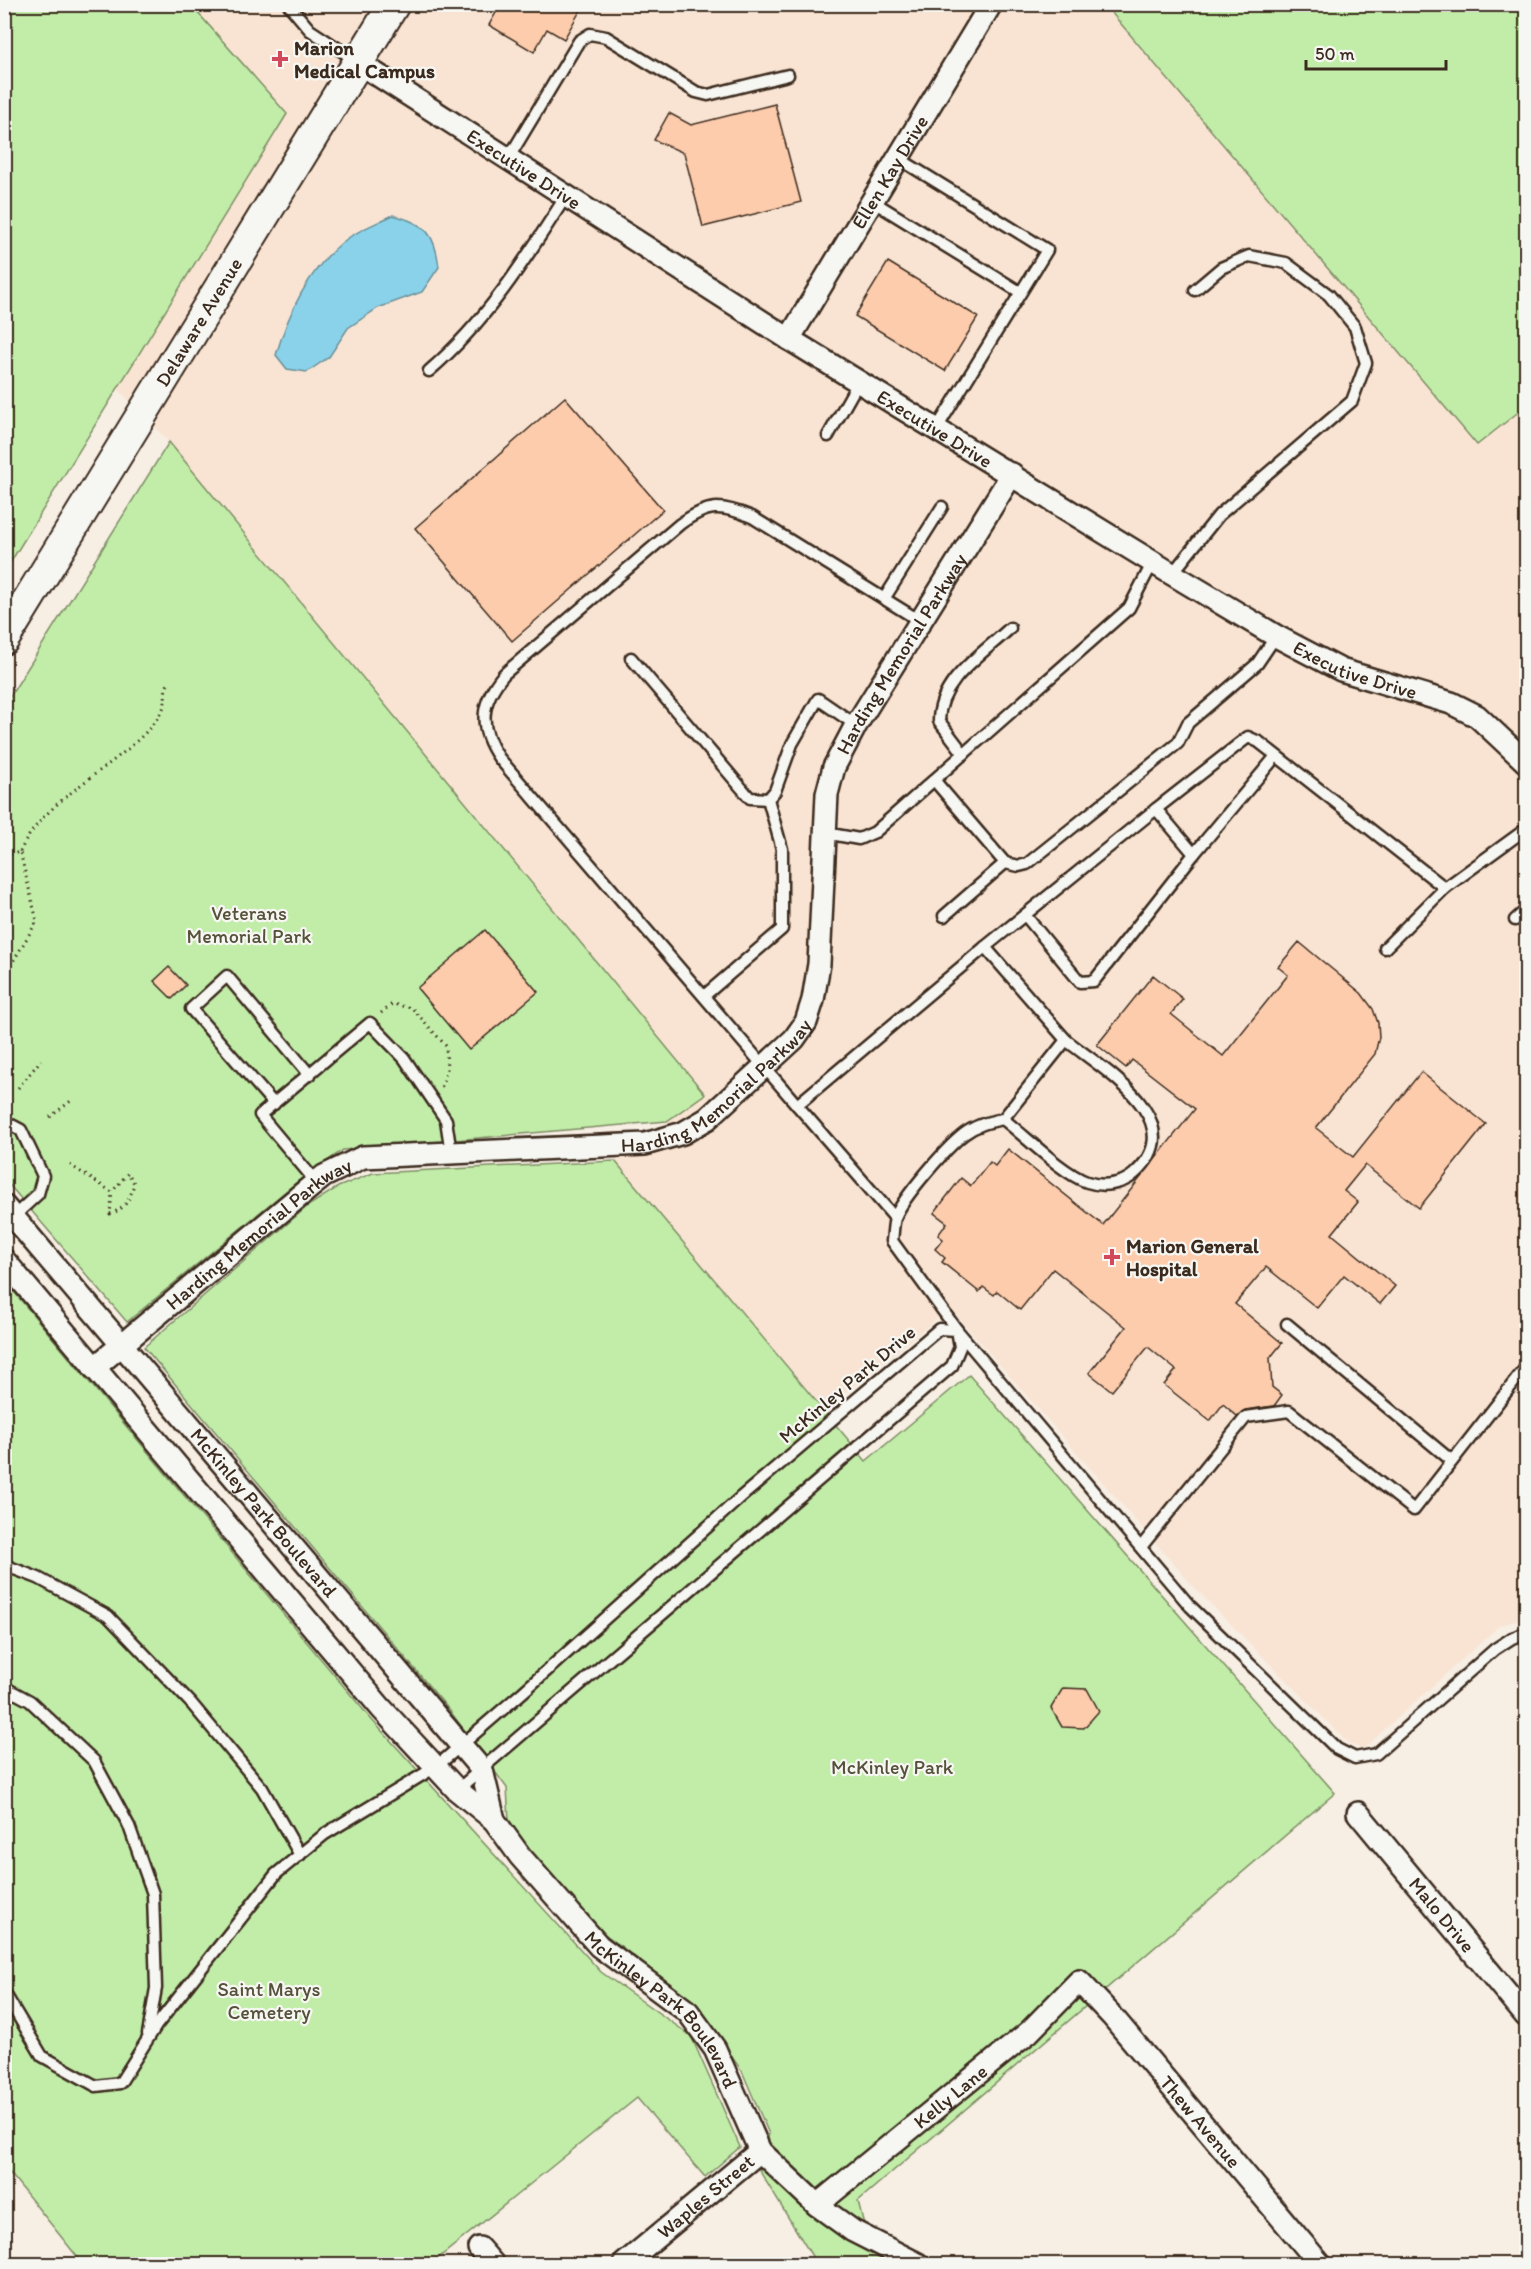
<svg xmlns="http://www.w3.org/2000/svg" width="1531" height="2269" font-family="Itim,sans-serif">
	<rect width="100%" height="100%" fill="#f7eee4"/>
	<filter id="ink" filterUnits="userSpaceOnUse"><feTurbulence type="fractalNoise" baseFrequency=".0167" numOctaves="2"/><feDisplacementMap in="SourceGraphic" scale="12" xChannelSelector="R" yChannelSelector="G"/><feConvolveMatrix kernelMatrix="1 2 1 2 8 2 1 2 1" color-interpolation-filters="sRGB"/></filter>
	<g filter="url(#ink)">
		<path fill="#f9e4d3" d="M191,5H1105L1477,445L1526,406V1618L1500,1625L1363,1749L1349,1744L1194,1587L950,1308L824,1410L615,1161L705,1094L169,442L116,387L287,114Z"/>
		<g fill="#c2eda9" stroke="#7e8c64" stroke-width="1.5">
			<path d="M4,5H191L287,114L5,571Z"/>
			<path d="M1105,5H1526V406L1477,445Z"/>
			<path d="M169,442L705,1094L667,1121L343,1150L298,1181L127,1322L5,1180L4,706Z"/>
			<path d="M615,1161L866,1461L969,1375L1335,1793L858,2201L863,2221L890,2264H811L815,2261L759,2170L769,2134L742,2071L692,2001L605,1934L539,1862L509,1820L507,1788L450,1711L144,1347L308,1206L338,1187L373,1173Z"/>
			<path d="M4,1280L371,1719L601,1972L691,2036L740,2147L705,2177L637,2098L431,2264H83L5,2167Z"/>
		</g>
		<path fill="#89d2ea" stroke="#6a8f98" stroke-width="1.5" d="M393,215C426,224 435,233 439,267L422,292L378,308L348,328L329,357L307,372L287,369L276,355C289,311 310,266 348,238C361,229 379,222 393,215Z"/>
		<g fill="#fdccac" stroke="#3b2a1e" stroke-width="1.5">
			<path d="M501,4H584L564,39L547,29L534,52L489,25Z"/>
			<path d="M775,104L801,202L703,227L684,153L654,140L669,113L691,125Z"/>
			<path d="M888,262L978,317L945,371L855,316Z"/>
			<path d="M565,397L663,510L512,641L415,528Z"/>
			<path d="M485,930L538,992L469,1050L417,988Z"/>
			<path d="M1299,942L1361,993L1373,1009L1378,1023L1379,1037L1375,1054L1316,1128L1353,1157L1421,1072L1486,1124L1419,1208L1365,1165L1344,1191L1358,1202L1332,1234L1395,1286L1380,1304L1344,1275L1317,1308L1266,1267L1235,1304L1282,1343L1270,1358L1272,1387L1282,1395L1274,1406L1245,1410L1237,1416L1223,1404L1210,1421L1164,1385L1176,1370L1148,1347L1112,1391L1089,1373L1126,1327L1053,1269L1020,1310L997,1291L994,1295L983,1287L979,1292L942,1262L945,1258L935,1249L943,1239L938,1235L947,1223L934,1213L961,1178L971,1186L990,1162L995,1166L1008,1149L1103,1225L1195,1109L1132,1060L1126,1068L1097,1045L1153,975L1183,999L1171,1014L1223,1056L1288,975L1278,967Z"/>
			<path d="M169,967L186,985L172,999L154,981Z"/>
			<path d="M1063,1688L1087,1689L1099,1711L1084,1728L1062,1727L1051,1708Z"/>
		</g>
		<g fill="none" stroke-linecap="round" stroke-linejoin="round">
			<g stroke="#3b2a1e" stroke-width="15">
				<g id="service">
					<path d="M288,4L310,30L357,61"/>
					<path d="M898,158L1047,250L937,428"/>
					<path d="M508,159L579,41L590,34L606,37L696,92L708,95L788,75"/>
					<path d="M872,201L1020,292"/>
					<path d="M429,371C486,322 526,259 566,196"/>
					<path d="M828,436L859,381"/>
					<path d="M1172,574L1219,515L1352,401L1366,363L1355,327L1329,295L1286,263L1249,256L1221,268L1195,290"/>
					<path d="M884,599L942,507"/>
					<path d="M631,658L750,798L768,799"/>
					<path d="M964,754L939,721C939,680 983,654 1010,628"/>
					<path d="M934,780L1005,863"/>
					<path d="M1156,809L1248,737L1259,742L1445,888"/>
					<path d="M825,833L859,839L875,832L1129,608L1153,562"/>
					<path d="M1194,854L1276,756"/>
					<path d="M944,916L1005,863L1019,866L1027,864L1178,743L1188,723L1257,664L1276,636"/>
					<path d="M1515,920L1526,910"/>
					<path d="M985,947L1156,809L1194,854L1094,981L1080,982L1025,915"/>
					<path d="M1385,948L1445,888L1526,829"/>
					<path d="M704,996L782,929V849L768,799L775,791L792,744L818,699L856,725"/>
					<path d="M1066,1040C1102,1069 1194,1121 1134,1174C1122,1185 1102,1187 1087,1182C1063,1174 1024,1135 1003,1119Z"/>
					<path d="M274,1104L191,1009L227,976L310,1075"/>
					<path d="M797,1105L499,758C478,727 480,703 504,674L680,524C708,504 720,504 752,517L920,621"/>
					<path d="M1003,1119C988,1122 976,1125 964,1134C947,1147 902,1198 895,1218C893,1225 893,1234 892,1241L957,1330L1190,1606L1337,1749L1355,1758L1376,1754L1495,1649L1512,1638L1526,1633"/>
					<path d="M4,1121L21,1130L43,1176L38,1194L14,1216"/>
					<path d="M316,1182L260,1115L370,1023L404,1058L446,1120L451,1153"/>
					<path d="M895,1218L797,1105L985,947L1066,1040"/>
					<path d="M1287,1324L1452,1461"/>
					<path d="M1141,1547L1246,1417L1289,1411L1414,1510L1526,1367"/>
					<path d="M4,1565L38,1578L108,1616L191,1703L262,1788L300,1855"/>
					<path d="M4,1687L30,1701L94,1761L129,1826L153,1894L156,1988L148,2034"/>
					<path d="M4,1992L42,2056L96,2086L120,2083L156,2026L276,1874L325,1834L437,1766L523,1692L741,1497L939,1329L957,1330L960,1347L952,1366L457,1790"/>
				</g>
			</g>
			<g stroke="#3b2a1e" stroke-width="26">
				<g id="minor">
					<path id="s1" d="M359,63L789,339L1172,574L1276,636L1341,670L1451,703L1477,716L1526,762"/>
					<path id="s2" d="M789,339L991,4"/>
					<path id="s3" d="M4,1206L482,1770L494,1820"/>
					<path id="s4" d="M4,1260L381,1708L457,1790L494,1820L520,1856L599,1946L688,2012L715,2049L760,2151L817,2205L853,2231L918,2264"/>
					<path id="s5" d="M94,1368L308,1189L324,1176L363,1157L645,1144L683,1133L707,1119L794,1039L806,1022L813,1000L819,964L827,794L834,767L856,725L1012,474"/>
					<path id="s6" d="M1358,1813L1526,2016"/>
					<path id="s7" d="M817,2205L1029,2032L1079,1981L1112,2016L1320,2264"/>
					<path d="M479,2248L493,2264"/>
					<path id="s8" d="M624,2264L760,2151"/>
				</g>
			</g>
			<g stroke="#3b2a1e" stroke-width="34">
				<g id="secondary">
					<path id="s9" d="M4,639L394,4"/>
				</g>
			</g>
			<g stroke="#3b2a1e" stroke-width="3" stroke-dasharray="1.5 4.5" stroke-linecap="butt">
				<path d="M20,852C42,801 109,771 146,732C151,727 162,713 164,706C167,697 163,693 168,684"/>
				<path d="M4,856L20,852L37,921L4,977"/>
				<path d="M381,1013L392,1004L412,1008L446,1046L447,1070L441,1088"/>
				<path d="M18,1088L41,1060"/>
				<path d="M50,1117L72,1100"/>
				<path d="M70,1165L112,1192L110,1214C126,1208 130,1200 134,1183L128,1173L112,1192"/>
			</g>
			<use href="#service" stroke="#f6f6f2" stroke-width="10"/>
			<use href="#minor" stroke="#f6f6f2" stroke-width="21"/>
			<use href="#secondary" stroke="#f6f6f2" stroke-width="30"/>
		</g>
	</g>
	<g fill="#d1495b" stroke="#f6f6f2" stroke-width="2">
		<path d="M277 50h6v6h6v6h-6v6h-6v-6h-6v-6h6z"/>
		<path d="M1109 1248h6v6h6v6h-6v6h-6v-6h-6v-6h6z"/>
	</g>
	<g text-anchor="middle" dominant-baseline="central" stroke-width="4.5" stroke-linejoin="round" paint-order="stroke">
		<g font-size="20" font-weight="bold" fill="#3b2a1e" stroke="#f6f6f2" text-anchor="start">
			<text x="294" y="48">Marion<tspan x="294" dy="23">Medical Campus</tspan></text>
			<text x="1126" y="1246">Marion General<tspan x="1126" dy="23">Hospital</tspan></text>
		</g>
		<g font-size="20" fill="#3b2a1e" stroke="#f6f6f2">
			<text stroke="none"><textPath href="#s1" startOffset="196">Executive Drive</textPath></text>
			<text stroke="none"><textPath href="#s2" startOffset="195">Ellen Kay Drive</textPath></text>
			<text stroke="none"><textPath href="#s9" startOffset="372">Delaware Avenue</textPath></text>
			<text stroke="none"><textPath href="#s1" startOffset="682">Executive Drive</textPath></text>
			<text stroke="none"><textPath href="#s5" startOffset="1221">Harding Memorial Parkway</textPath></text>
			<text stroke="none"><textPath href="#s1" startOffset="1168">Executive Drive</textPath></text>
			<text stroke="none"><textPath href="#s5" startOffset="717">Harding Memorial Parkway</textPath></text>
			<text stroke="none"><textPath href="#s5" startOffset="213">Harding Memorial Parkway</textPath></text>
			<text transform="translate(847 1384) rotate(-40)">McKinley Park Drive</text>
			<text stroke="none"><textPath href="#s3" startOffset="402">McKinley Park Boulevard</textPath></text>
			<text stroke="none"><textPath href="#s6" startOffset="132">Malo Drive</textPath></text>
			<text stroke="none"><textPath href="#s4" startOffset="1000">McKinley Park Boulevard</textPath></text>
			<text stroke="none"><textPath href="#s7" startOffset="172">Kelly Lane</textPath></text>
			<text stroke="none"><textPath href="#s7" startOffset="531">Thew Avenue</textPath></text>
			<text stroke="none"><textPath href="#s8" startOffset="106">Waples Street</textPath></text>
		</g>
		<g font-size="20" fill="#56513a" stroke="#f6f6f2">
			<text x="249" y="913">Veterans<tspan x="249" dy="23">Memorial Park</tspan></text>
			<text x="892" y="1767">McKinley Park</text>
			<text x="269" y="1989">Saint Marys<tspan x="269" dy="23">Cemetery</tspan></text>
		</g>
	</g>
	<rect width="1531" height="2269" fill="none" stroke="#f6f6f2" stroke-width="24"/>
	<rect x="12" y="12" width="1507" height="2245" fill="none" stroke="#3b2a1e" stroke-width="2" filter="url(#ink)"/>
	<path d="M1306 60v9h140v-9" fill="none" stroke="#3b2a1e" stroke-width="3"/>
	<text x="1315" y="60" font-size="18" fill="#3b2a1e" stroke="#f6f6f2" stroke-width="4.5" paint-order="stroke">50 m</text>
</svg>
